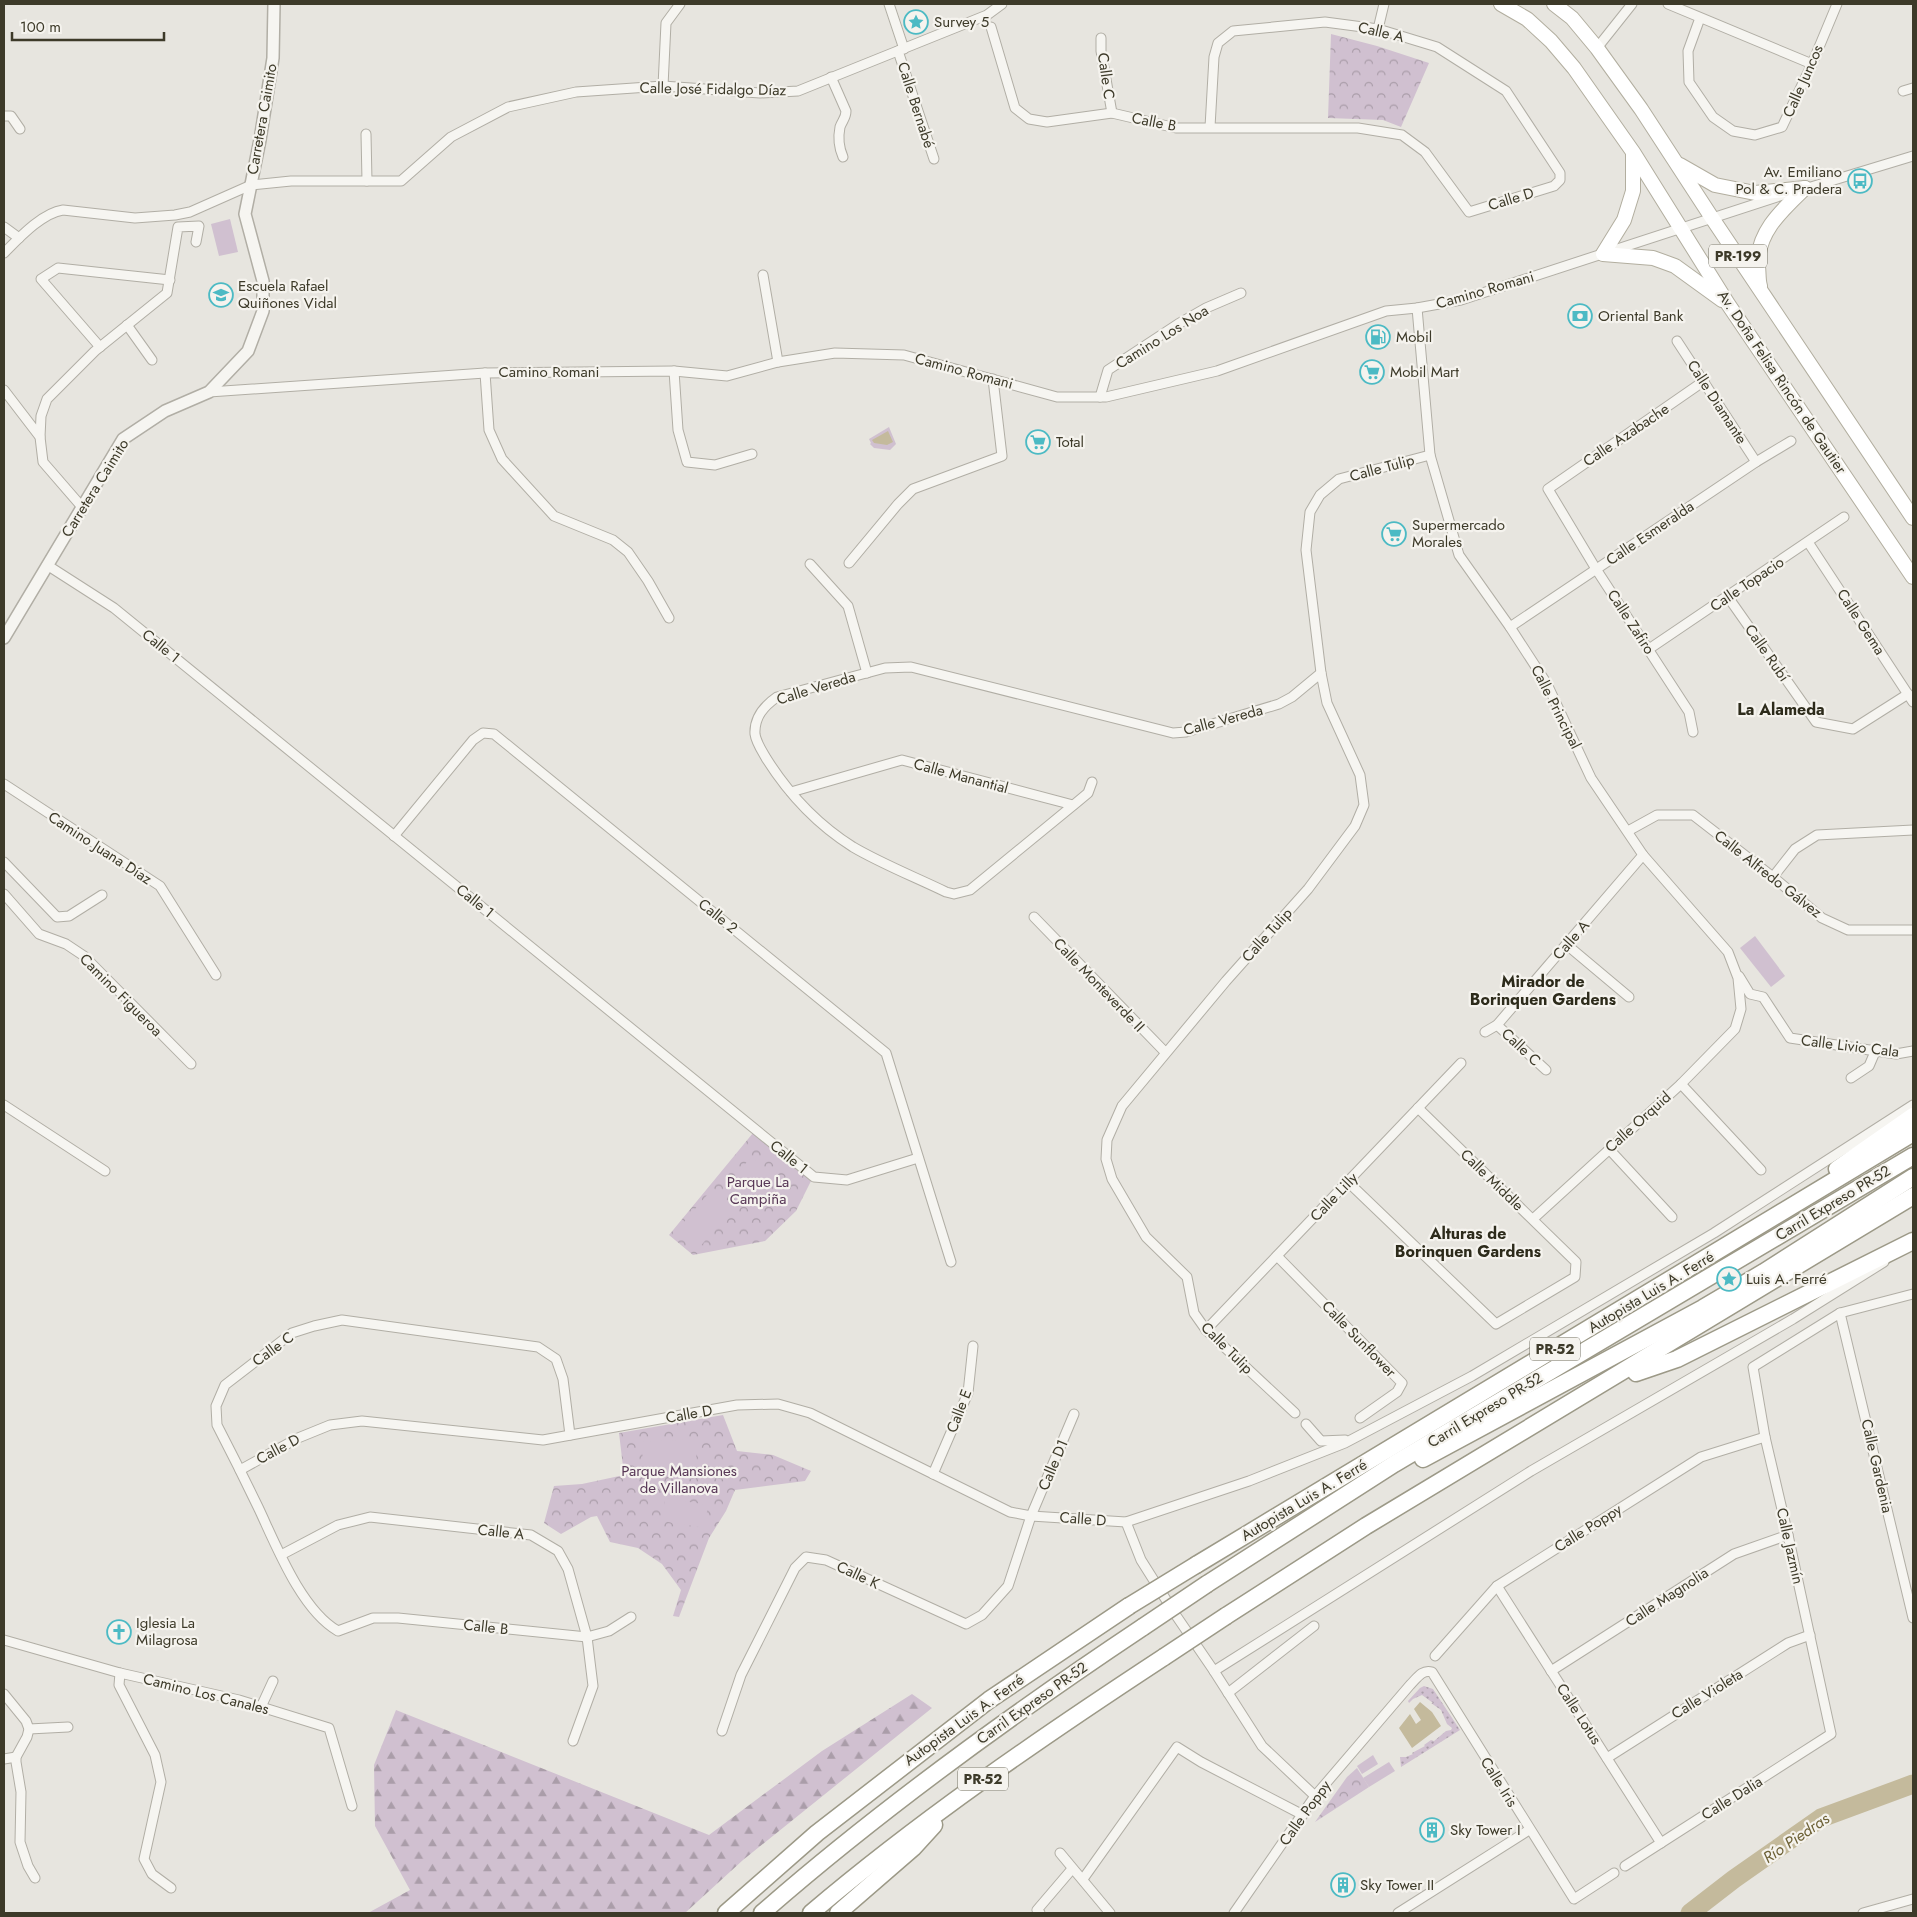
<svg xmlns="http://www.w3.org/2000/svg" width="1917" height="1917" font-family="Jost,sans-serif">
	<defs>
		<pattern id="grass-dots" width="8" height="8" patternUnits="userSpaceOnUse" patternTransform="scale(1.25)"><rect width="8" height="8" fill="#d0c0d0"/><path d="M2 2h.1M6 6h.1" fill="none" stroke="#aa9da9" stroke-width="1.8" stroke-linecap="round"/></pattern>
		<pattern id="forest-firs" width="22" height="20" patternUnits="userSpaceOnUse" patternTransform="scale(1.25)"><rect width="22" height="20" fill="#d0c0d0"/><path d="M5 1l3.5 6h-7zM16 11l3.5 6h-7z" fill="#aa9da9"/></pattern>
		<pattern id="park-crowns" width="20" height="18" patternUnits="userSpaceOnUse" patternTransform="scale(1.25)"><rect width="20" height="18" fill="#d0c0d0"/><path d="M2 6a3 3 0 1 1 6 0M12 15a3 3 0 1 1 6 0" fill="none" stroke="#aa9da9"/></pattern>
	</defs>
	<rect width="100%" height="100%" fill="#e7e5df"/>
	<path fill="url(#grass-dots)" d="M1424,1686L1433,1689L1460,1730L1401,1767L1400,1757H1406L1413,1754L1412,1753L1425,1746L1424,1745L1431,1740L1434,1741L1446,1731L1451,1730L1452,1728L1447,1724L1441,1710L1431,1703H1433L1422,1695L1413,1699L1409,1703L1408,1701L1420,1688Z"/>
	<path fill="url(#forest-firs)" d="M912,1694L932,1708L743,1860L685,1913H368L410,1890L375,1826L374,1765L396,1710L709,1835L822,1751Z"/>
	<g fill="url(#park-crowns)">
		<path d="M1331,34L1377,46L1429,63L1401,127L1383,120L1328,118Z"/>
		<path d="M753,1133L792,1165L812,1179L796,1211L765,1241L693,1255L669,1235Z"/>
		<path d="M723,1415L737,1451L773,1455L811,1471L805,1481L735,1490L726,1511L709,1538L679,1617L673,1616L681,1590L662,1564L638,1548L610,1542L597,1516L591,1517L561,1534L544,1523L554,1486L582,1484L624,1475L619,1433Z"/>
		<path d="M1357,1768L1369,1787L1315,1822L1347,1777Z"/>
	</g>
	<g fill="#d0c0d0">
		<path d="M230,219L238,252L219,256L211,224Z"/>
		<path d="M889,427L896,444L890,450L874,448L870,444L871,443L869,439Z"/>
		<path d="M1755,936L1785,976L1771,987L1740,948Z"/>
		<path d="M751,1157L770,1172L743,1206L724,1190Z"/>
		<path d="M713,1188L734,1206L699,1248L677,1230Z"/>
		<path d="M695,1439L697,1467L643,1470L642,1442Z"/>
		<path d="M665,1498L708,1505L705,1528L662,1521Z"/>
		<path d="M1373,1755L1378,1764L1362,1774L1357,1766Z"/>
		<path d="M1389,1762L1395,1771L1369,1787L1363,1778Z"/>
	</g>
	<g fill="#c4ba9c">
		<path d="M888,431L893,442L887,445L874,443L872,440Z"/>
		<path d="M1420,1702L1432,1712L1441,1726L1412,1748L1399,1728L1410,1714L1416,1724L1421,1720L1414,1709Z"/>
	</g>
	<g fill="none" stroke-linecap="round" stroke-linejoin="round">
		<path stroke="#c4ba9c" stroke-width="19" d="M1690,1913L1734,1879L1821,1818L1913,1784"/>
		<g stroke="#b1aea5" stroke-width="11">
			<g id="minor">
				<path d="M889,4L904,49"/>
				<path d="M1668,4L1812,64"/>
				<path d="M1700,18L1688,51L1689,82L1713,117L1733,131L1755,135L1782,127L1812,64L1837,4"/>
				<path d="M991,27L1015,108L1029,119L1047,122L1112,113L1176,128H1358L1402,135L1425,152L1469,212L1554,186L1560,180V173L1506,91L1437,47L1378,29L1325,22L1233,31L1218,43L1214,57L1210,127"/>
				<path d="M1378,29L1384,4"/>
				<path d="M1101,38V51L1112,113"/>
				<path d="M1597,48L1632,4"/>
				<path d="M898,51L934,159"/>
				<path d="M831,77L846,111C846,118 842,121 840,127C838,137 839,148 843,157"/>
				<path d="M663,86L666,23L680,4"/>
				<path d="M1903,91L1913,88"/>
				<path d="M4,116H11L20,129"/>
				<path d="M366,134L367,181"/>
				<path d="M1801,190L1913,156"/>
				<path d="M4,227L19,238"/>
				<path d="M4,253C19,238 42,213 63,210L135,218L175,215L190,212L251,185L291,181H401L451,137L508,107L576,92L663,86L760,93L798,91L987,15L1002,4"/>
				<path d="M763,275L778,362"/>
				<path d="M1417,308L1430,455L1459,555L1510,627L1547,684L1591,778L1643,855L1728,952L1738,978L1741,1009L1735,1029L1681,1084L1533,1219"/>
				<path d="M127,325L152,360"/>
				<path d="M1677,341L1756,462"/>
				<path d="M100,347L41,279L58,268L170,280"/>
				<path d="M674,371L678,430L687,462L715,465L752,454"/>
				<path d="M485,373L489,430L502,459L554,516L613,540L628,552L648,581L669,618"/>
				<path d="M4,390L40,437L43,462L82,507"/>
				<path d="M209,392L485,373L674,371L727,376L778,362L835,353L904,355L1057,397H1106L1217,371L1386,311L1417,308L1461,300L1786,194"/>
				<path d="M1100,397L1108,370L1178,324L1206,308L1241,293"/>
				<path d="M40,437L41,416L47,399L95,351L167,293L178,227L199,226L196,242"/>
				<path d="M1808,542L1913,702"/>
				<path d="M849,563L898,504L913,489L1002,456L993,379"/>
				<path d="M810,564L848,606L867,673"/>
				<path d="M47,565L114,608L814,1177L847,1180L918,1158"/>
				<path d="M1728,597L1816,722L1853,729L1908,694"/>
				<path d="M1510,627L1756,462L1791,441"/>
				<path d="M1649,649L1844,517"/>
				<path d="M1693,732L1689,712L1596,569L1548,489L1704,381"/>
				<path d="M1092,782L1088,793L1076,803L970,890L954,894L946,892C915,877 882,864 853,847C818,825 788,793 766,758C762,751 756,742 755,734C754,717 764,706 777,697L885,668L911,667L1173,733L1186,732L1279,704L1292,697L1321,673"/>
				<path d="M4,784L160,886L216,975"/>
				<path d="M791,792L902,760L1073,805"/>
				<path d="M1628,831L1657,815H1693L1773,877L1822,918L1848,930H1913"/>
				<path d="M394,836L473,740L483,733L494,734L886,1053L951,1262"/>
				<path d="M4,862L57,917L69,916L102,895"/>
				<path d="M1773,877L1795,849L1817,835L1913,830"/>
				<path d="M4,894L39,934L66,944L84,956L191,1064"/>
				<path d="M1034,917L1165,1052"/>
				<path d="M1567,945L1629,997"/>
				<path d="M1739,976L1750,994L1763,997L1790,1038L1896,1054L1913,1051"/>
				<path d="M1497,1025L1546,1070"/>
				<path d="M1485,1032L1497,1025L1643,855"/>
				<path d="M1851,1078L1869,1066L1875,1052"/>
				<path d="M1681,1084L1761,1170"/>
				<path d="M4,1105L105,1171"/>
				<path d="M1609,1149L1672,1217"/>
				<path d="M1348,1182L1496,1324L1575,1277L1576,1262L1418,1108"/>
				<path d="M1277,1256L1402,1383L1397,1392L1360,1418"/>
				<path d="M1840,1313L1913,1618"/>
				<path d="M1206,1330L1461,1063"/>
				<path d="M1295,1413L1206,1330L1194,1313L1187,1277L1146,1237L1112,1179L1106,1159L1107,1140L1122,1106L1226,981L1308,889L1355,826L1364,805L1360,775L1327,703L1321,673L1306,550L1310,512L1320,495L1339,479L1430,455"/>
				<path d="M1306,1424L1321,1441L1345,1440"/>
				<path d="M570,1435L563,1379L556,1359L538,1347L342,1320L314,1326L292,1333L225,1385L216,1406L217,1425C231,1452 245,1480 258,1507C276,1545 301,1610 338,1631L373,1618H398L587,1637L609,1631L631,1617"/>
				<path d="M240,1470L298,1438L330,1425L362,1421L543,1440L737,1405L778,1404L810,1413L1010,1512L1031,1516L1126,1522L1249,1481L1345,1443L1472,1376L1714,1233L1913,1105"/>
				<path d="M933,1474L968,1393L973,1346"/>
				<path d="M1126,1522L1141,1560L1175,1614L1214,1671L1262,1746L1315,1796"/>
				<path d="M281,1555L338,1525L370,1517L531,1535L558,1551L568,1569L587,1637L593,1686L573,1741"/>
				<path d="M1497,1586L1661,1843"/>
				<path d="M4,1640L120,1673L239,1700L329,1728L352,1806"/>
				<path d="M1435,1656L1497,1586L1701,1457L1765,1437"/>
				<path d="M1214,1671L1531,1471L1793,1319L1884,1262"/>
				<path d="M1551,1671L1734,1554L1788,1535"/>
				<path d="M120,1673L119,1685L155,1755L161,1782L144,1859L152,1874L171,1888"/>
				<path d="M1228,1693L1314,1626"/>
				<path d="M4,1694L26,1721L29,1729L27,1737L16,1757V1762L21,1792L20,1842L28,1866L35,1878"/>
				<path d="M261,1707L273,1681"/>
				<path d="M29,1729L68,1727"/>
				<path d="M722,1731L741,1675L795,1568L806,1557L826,1560L966,1624L982,1615L1008,1586L1031,1516L1074,1414"/>
				<path d="M1607,1758L1788,1643L1810,1635"/>
				<path d="M4,1759L16,1757"/>
				<path d="M1060,1853L1110,1913"/>
				<path d="M1625,1866L1831,1734L1788,1535L1765,1437L1753,1367L1840,1313L1913,1294"/>
				<path d="M1083,1879L1177,1747L1201,1762L1303,1815"/>
				<path d="M1040,1913L1037,1910L1072,1869"/>
				<path d="M1234,1913L1315,1796L1410,1685C1417,1678 1422,1669 1432,1672L1574,1899L1614,1873"/>
				<path d="M1398,1913L1529,1830"/>
				<path d="M1863,1913L1913,1899"/>
			</g>
		</g>
		<g stroke="#b1aea5" stroke-width="14">
			<path id="tertiary" d="M4,638L123,439L165,411L209,392L248,351L263,311V281L245,214L260,140L273,58L274,4"/>
		</g>
		<g stroke="#b2ae9f" stroke-width="16">
			<g id="primary">
				<path d="M1501,4L1527,19L1551,41L1574,68L1633,152L1728,304L1913,577"/>
				<path d="M1554,4L1572,18L1597,48L1641,109L1712,218L1913,518"/>
				<path d="M1633,153V191L1624,220L1603,254L1653,258L1675,266L1722,300"/>
				<path d="M1680,165L1715,185L1755,193L1805,188"/>
				<path d="M1760,286C1758,280 1759,273 1758,267C1756,233 1782,210 1805,188"/>
			</g>
		</g>
		<g stroke="#9c9987" stroke-width="19">
			<g id="motorway">
				<path d="M1837,1169L1913,1116"/>
				<path d="M1636,1373L1677,1359L1913,1241"/>
				<path d="M1423,1459L1703,1308L1764,1272L1913,1177"/>
				<path d="M1196,1565L1913,1133"/>
				<path d="M1207,1584L1394,1464L1913,1156"/>
				<path d="M1226,1616L1366,1526L1913,1196"/>
				<path d="M726,1913L817,1833L989,1700L1129,1606"/>
				<path d="M762,1913C882,1808 1011,1715 1143,1627"/>
				<path d="M811,1913C922,1819 1042,1737 1164,1657"/>
				<path d="M838,1913L913,1848L934,1825"/>
			</g>
		</g>
		<use href="#minor" stroke="#f6f5f1" stroke-width="9"/>
		<use href="#tertiary" stroke="#f6f5f1" stroke-width="11"/>
		<use href="#primary" stroke="#fff" stroke-width="14"/>
		<use href="#motorway" stroke="#fff" stroke-width="16"/>
		<g stroke="#9c9987" stroke-width="19" stroke-linecap="butt">
			<g id="motorway-bridge">
				<path d="M1129,1606L1196,1565"/>
				<path d="M1143,1627L1207,1584"/>
				<path d="M1164,1657L1226,1616"/>
			</g>
		</g>
		<use href="#motorway-bridge" stroke="#fff" stroke-width="16"/>
	</g>
	<defs>
		<g id="sight-ring" transform="scale(1.25)"><circle r="9.5" fill="#f5f3ee" stroke="#4cbac4" stroke-width="1.5"/><path d="M0-6L1.8-2.2L6-1.7L2.9 1.2L3.7 5.4L0 3.3L-3.7 5.4L-2.9 1.2L-6-1.7L-1.8-2.2Z" fill="#4cbac4"/></g>
		<g id="bus-ring" transform="scale(1.25)"><circle r="9.5" fill="#f5f3ee" stroke="#4cbac4" stroke-width="1.5"/><path d="M-5-6H5V4H4V6H2V4H-2V6H-4V4H-5ZM-3.5-4V0h7V-4ZM-3.5 1.2v1.5H-2V1.2ZM2 1.2v1.5H3.5V1.2Z" fill="#4cbac4"/></g>
		<g id="school-ring" transform="scale(1.25)"><circle r="9.5" fill="#f5f3ee" stroke="#4cbac4" stroke-width="1.5"/><path d="M0-5L7-2L0 1L-7-2ZM-4 1L0 2.5L4 1V4Q0 6-4 4Z" fill="#4cbac4"/></g>
		<g id="bank-ring" transform="scale(1.25)"><circle r="9.5" fill="#f5f3ee" stroke="#4cbac4" stroke-width="1.5"/><path d="M-6-4H6V4H-6ZM0-2.3a2.3 2.3 0 1 0 0 4.6a2.3 2.3 0 1 0 0-4.6Z" fill="#4cbac4"/></g>
		<g id="fuel-ring" transform="scale(1.25)"><circle r="9.5" fill="#f5f3ee" stroke="#4cbac4" stroke-width="1.5"/><path d="M-5.5-6h7V0h2V4h1.3V-2.5L3-4.5l.8-.8L6-3V5H2.5V1h-1V6h-7ZM-4.2-4.7v3.2H.2V-4.7Z" fill="#4cbac4"/></g>
		<g id="supermarket-ring" transform="scale(1.25)"><circle r="9.5" fill="#f5f3ee" stroke="#4cbac4" stroke-width="1.5"/><path d="M-6-5.5h2.5l.6 2H6L4.5 2H-2.5L-4.4-4H-6ZM-1.5 3.2a1.3 1.3 0 1 0 .1 0ZM3 3.2a1.3 1.3 0 1 0 .1 0Z" fill="#4cbac4"/></g>
		<g id="church-ring" transform="scale(1.25)"><circle r="9.5" fill="#f5f3ee" stroke="#4cbac4" stroke-width="1.5"/><path d="M-1.2-6h2.4v3.5h3.3v2.4h-3.3V6h-2.4V-.1h-3.3v-2.4h3.3Z" fill="#4cbac4"/></g>
		<g id="building-ring" transform="scale(1.25)"><circle r="9.5" fill="#f5f3ee" stroke="#4cbac4" stroke-width="1.5"/><path d="M-4-6H4V6H1V3H-1V6H-4ZM-2.5-4.3h1.7v1.8h-1.7ZM.8-4.3h1.7v1.8H.8ZM-2.5-1h1.7V.8h-1.7ZM.8-1h1.7V.8H.8Z" fill="#4cbac4"/></g>
	</defs>
	<g fill-rule="evenodd">
		<use href="#sight-ring" x="916" y="22"/>
		<use href="#bus-ring" x="1860" y="181"/>
		<use href="#school-ring" x="221" y="295"/>
		<use href="#bank-ring" x="1580" y="316"/>
		<use href="#fuel-ring" x="1378" y="337"/>
		<use href="#supermarket-ring" x="1372" y="372"/>
		<use href="#supermarket-ring" x="1038" y="442"/>
		<use href="#supermarket-ring" x="1394" y="534"/>
		<use href="#sight-ring" x="1729" y="1279"/>
		<use href="#church-ring" x="119" y="1632"/>
		<use href="#building-ring" x="1432" y="1830"/>
		<use href="#building-ring" x="1343" y="1885"/>
	</g>
	<g text-anchor="middle" dominant-baseline="central" stroke-width="4.5" stroke-linejoin="round" paint-order="stroke">
		<g fill="#f5f3ee" stroke="#747264" stroke-width="1">
			<rect x="1709" y="244.5" width="58" height="23" rx="4"/>
			<rect x="1530" y="1337.5" width="50" height="23" rx="4"/>
			<rect x="958" y="1767.5" width="50" height="23" rx="4"/>
		</g>
		<g font-size="14" font-weight="bold" fill="#3d3a29">
			<text x="1738" y="256">PR-199</text>
			<text x="1555" y="1349">PR-52</text>
			<text x="983" y="1779">PR-52</text>
		</g>
		<g font-size="15" fill="#3d3a29" stroke="#f5f3ee" text-anchor="start">
			<text x="934" y="22">Survey 5</text>
			<text x="1842" y="172" text-anchor="end">Av. Emiliano<tspan x="1842" dy="17">Pol &amp; C. Pradera</tspan></text>
			<text x="238" y="286">Escuela Rafael<tspan x="238" dy="17">Quiñones Vidal</tspan></text>
			<text x="1598" y="316">Oriental Bank</text>
			<text x="1396" y="337">Mobil</text>
			<text x="1390" y="372">Mobil Mart</text>
			<text x="1056" y="442">Total</text>
			<text x="1412" y="525">Supermercado<tspan x="1412" dy="17">Morales</tspan></text>
			<text x="1746" y="1279">Luis A. Ferré</text>
			<text x="136" y="1623">Iglesia La<tspan x="136" dy="17">Milagrosa</tspan></text>
			<text x="1450" y="1830">Sky Tower I</text>
			<text x="1360" y="1885">Sky Tower II</text>
		</g>
		<g font-size="15" fill="#3d3a29" stroke="#f5f3ee">
			<text transform="translate(1381 32) rotate(13)">Calle A</text>
			<text transform="translate(1106 76) rotate(82)">Calle C</text>
			<text transform="translate(1803 81) rotate(-66)">Calle Juncos</text>
			<text transform="translate(713 89) rotate(1)">Calle José Fidalgo Díaz</text>
			<text transform="translate(916 105) rotate(72)">Calle Bernabé</text>
			<text transform="translate(262 119) rotate(-80)">Carretera Caimito</text>
			<text transform="translate(1154 122) rotate(11)">Calle B</text>
			<text transform="translate(1511 199) rotate(-17)">Calle D</text>
			<text transform="translate(1485 290) rotate(-16)">Camino Romani</text>
			<text transform="translate(1162 337) rotate(-32)">Camino Los Noa</text>
			<text transform="translate(964 371) rotate(15)">Camino Romani</text>
			<text x="549" y="372">Camino Romani</text>
			<text transform="translate(1782 382) rotate(56)">Av. Doña Felisa Rincón de Gautier</text>
			<text transform="translate(1717 402) rotate(57)">Calle Diamante</text>
			<text transform="translate(1626 435) rotate(-34)">Calle Azabache</text>
			<text transform="translate(1382 468) rotate(-15)">Calle Tulip</text>
			<text transform="translate(95 488) rotate(-58)">Carretera Caimito</text>
			<text transform="translate(1650 533) rotate(-34)">Calle Esmeralda</text>
			<text transform="translate(1747 584) rotate(-34)">Calle Topacio</text>
			<text transform="translate(1631 622) rotate(57)">Calle Zafiro</text>
			<text transform="translate(1861 622) rotate(57)">Calle Gema</text>
			<text transform="translate(161 646) rotate(39)">Calle 1</text>
			<text transform="translate(1767 653) rotate(55)">Calle Rubí</text>
			<text transform="translate(816 688) rotate(-17)">Calle Vereda</text>
			<text transform="translate(1556 707) rotate(63)">Calle Principal</text>
			<text transform="translate(1223 720) rotate(-15)">Calle Vereda</text>
			<text transform="translate(961 776) rotate(15)">Calle Manantial</text>
			<text transform="translate(100 848) rotate(33)">Camino Juana Díaz</text>
			<text transform="translate(1768 874) rotate(38)">Calle Alfredo Gálvez</text>
			<text transform="translate(475 901) rotate(39)">Calle 1</text>
			<text transform="translate(718 916) rotate(39)">Calle 2</text>
			<text transform="translate(1267 935) rotate(-48)">Calle Tulip</text>
			<text transform="translate(1571 940) rotate(-49)">Calle A</text>
			<text transform="translate(1099 985) rotate(46)">Calle Monteverde II</text>
			<text transform="translate(121 995) rotate(45)">Camino Figueroa</text>
			<text transform="translate(1850 1046) rotate(7)">Calle Livio Cala</text>
			<text transform="translate(1521 1047) rotate(43)">Calle C</text>
			<text transform="translate(1638 1122) rotate(-42)">Calle Orquid</text>
			<text transform="translate(789 1157) rotate(39)">Calle 1</text>
			<text transform="translate(1492 1180) rotate(44)">Calle Middle</text>
			<text transform="translate(1334 1197) rotate(-46)">Calle Lilly</text>
			<text transform="translate(1833 1203) rotate(-31)">Carril Expreso PR-52</text>
			<text transform="translate(1651 1292) rotate(-31)">Autopista Luis A. Ferré</text>
			<text transform="translate(1359 1339) rotate(46)">Calle Sunflower</text>
			<text transform="translate(1227 1348) rotate(45)">Calle Tulip</text>
			<text transform="translate(273 1349) rotate(-36)">Calle C</text>
			<text transform="translate(1485 1410) rotate(-31)">Carril Expreso PR-52</text>
			<text transform="translate(959 1411) rotate(-69)">Calle E</text>
			<text transform="translate(689 1414) rotate(-10)">Calle D</text>
			<text transform="translate(278 1449) rotate(-28)">Calle D</text>
			<text transform="translate(1053 1465) rotate(-67)">Calle D1</text>
			<text transform="translate(1877 1466) rotate(77)">Calle Gardenia</text>
			<text transform="translate(1304 1500) rotate(-31)">Autopista Luis A. Ferré</text>
			<text transform="translate(1083 1519) rotate(4)">Calle D</text>
			<text transform="translate(1588 1528) rotate(-32)">Calle Poppy</text>
			<text transform="translate(501 1532) rotate(6)">Calle A</text>
			<text transform="translate(1790 1546) rotate(77)">Calle Jazmín</text>
			<text transform="translate(858 1575) rotate(25)">Calle K</text>
			<text transform="translate(1667 1597) rotate(-33)">Calle Magnolia</text>
			<text transform="translate(486 1627) rotate(6)">Calle B</text>
			<text transform="translate(206 1694) rotate(14)">Camino Los Canales</text>
			<text transform="translate(1707 1694) rotate(-32)">Calle Violeta</text>
			<text transform="translate(1032 1703) rotate(-35)">Carril Expreso PR-52</text>
			<text transform="translate(1579 1714) rotate(57)">Calle Lotus</text>
			<text transform="translate(964 1720) rotate(-36)">Autopista Luis A. Ferré</text>
			<text transform="translate(1499 1782) rotate(58)">Calle Iris</text>
			<text transform="translate(1732 1798) rotate(-32)">Calle Dalia</text>
			<text transform="translate(1305 1813) rotate(-54)">Calle Poppy</text>
		</g>
		<g font-size="15" fill="#573756" stroke="#f5f3ee">
			<text x="758" y="1182">Parque La<tspan x="758" dy="17">Campiña</tspan></text>
			<text x="679" y="1471">Parque Mansiones<tspan x="679" dy="17">de Villanova</tspan></text>
		</g>
		<g font-size="16" font-weight="bold" fill="#2d2b1b" stroke="#f5f3ee">
			<text x="1781" y="709">La Alameda</text>
			<text x="1543" y="981">Mirador de<tspan x="1543" dy="18">Borinquen Gardens</tspan></text>
			<text x="1468" y="1233">Alturas de<tspan x="1468" dy="18">Borinquen Gardens</tspan></text>
		</g>
		<g font-size="16" font-style="italic" fill="#6d6136" stroke="#f5f3ee">
			<text transform="translate(1796 1838) rotate(-34)">Río Piedras</text>
		</g>
	</g>
	<rect width="1917" height="1917" fill="none" stroke="#3d3a29" stroke-width="10"/>
	<path d="M12 32v8h152v-8" fill="none" stroke="#3d3a29" stroke-width="2.5"/>
	<text x="20" y="32" font-size="15" fill="#3d3a29" stroke="#f5f3ee" stroke-width="4" paint-order="stroke">100 m</text>
</svg>
